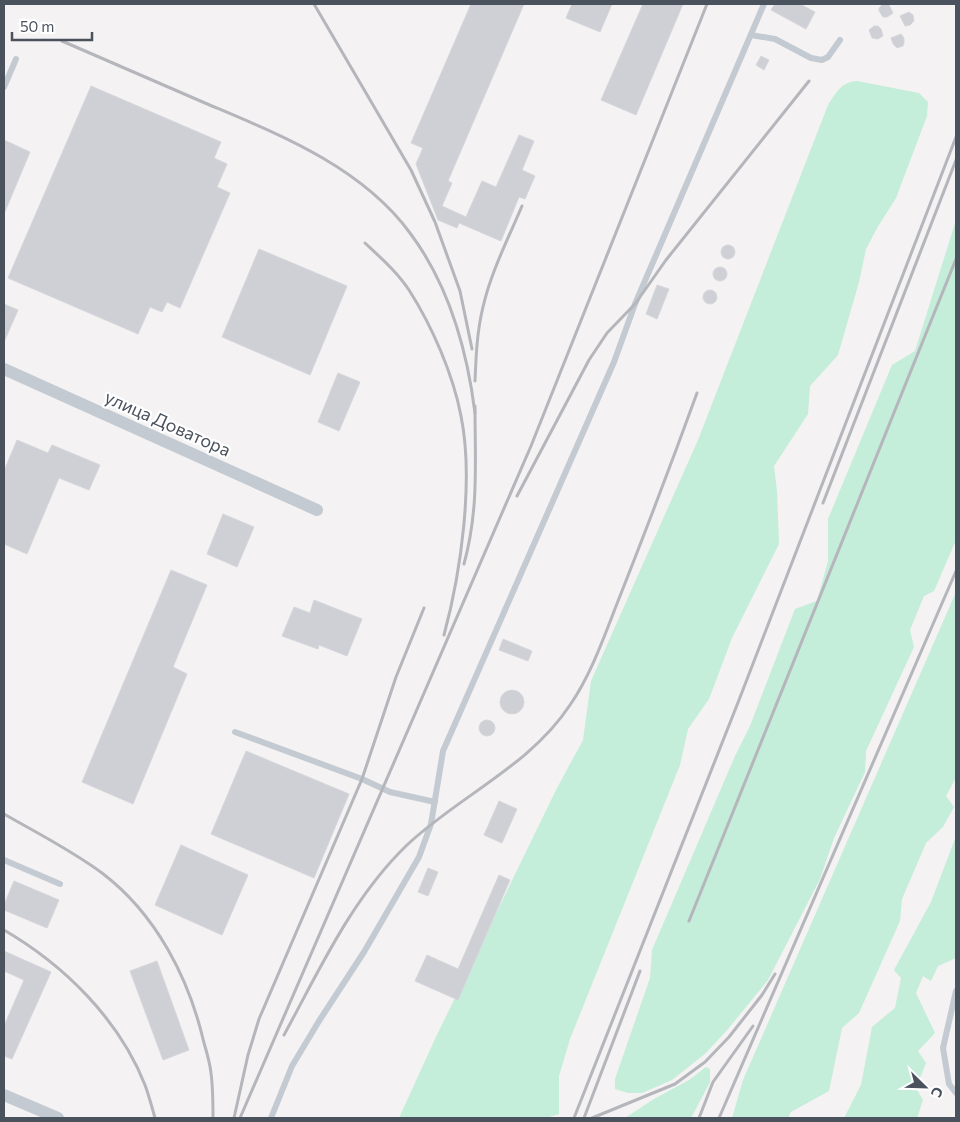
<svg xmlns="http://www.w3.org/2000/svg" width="960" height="1122" font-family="Commissioner,sans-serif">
	<rect width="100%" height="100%" fill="#f4f2f2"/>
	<g fill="#c4edda">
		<path d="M857,81L919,93L928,102L927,116L896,198L877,228L866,249L859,282L838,355L810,386L808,414L774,466L777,491L779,544L732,638L709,699L688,729L680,765L570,1039L559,1076V1114L546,1118H399L435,1039L556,790L583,740L591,681L698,440L828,105C836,93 841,82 857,81Z"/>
		<path d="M956,220V540L934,591L924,596L910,630L914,647L866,751L865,772L834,838L820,879L768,980L728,1029L706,1053L672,1080L642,1093H628L615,1089V1079L650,978L652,950L735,756L750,726L795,609L817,601L828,561V519L892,365L915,351Z"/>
		<path d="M956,592V778L946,796L954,807L943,827L926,843L902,899L900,921L859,1013L842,1028L829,1091L791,1112L788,1118H732L743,1080Z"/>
		<path d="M956,836V958L938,966L931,981L923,976L916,993L935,1033L918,1051L926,1063L916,1088L923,1100L917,1118H844L861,1085L872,1027L895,1008L901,978L894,970L931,902Z"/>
		<path d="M706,1067L710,1069V1082L691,1118H625L654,1099L689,1080Z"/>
	</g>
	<g fill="#cfd0d5" stroke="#d6d7dc">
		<path d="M471,4H524L448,181L452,183L442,206L466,217L482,181L496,187L519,135L534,141L522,170L535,176L525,199L519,197L501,241L459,223L457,228L438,220L416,164L423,148L411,143Z"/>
		<path d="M572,4H612L600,32L566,18Z"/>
		<path d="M643,4H683L636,115L601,100Z"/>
		<path d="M775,4H800L815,12L806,29L771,10Z"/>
		<path d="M883,4L889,5L893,13L887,17H883L879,11V8Z"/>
		<path d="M909,12L913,15L914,21L910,25L905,26L900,16Z"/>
		<path d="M874,26H878L881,29L883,36L878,39L872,38L869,30Z"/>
		<path d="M901,34L904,38V43L903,46L897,48L893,44L891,38Z"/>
		<path d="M761,56L769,60L764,70L756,65Z"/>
		<path d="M91,86L221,142L214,158L227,164L217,187L230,193L180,308L167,302L162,312L150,307L138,334L8,278Z"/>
		<path d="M4,140L30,152L4,214Z"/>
		<circle cx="728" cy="252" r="7"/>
		<path d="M259,249L347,286L310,375L222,337Z"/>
		<circle cx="720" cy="274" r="7"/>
		<path d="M657,285L669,289L657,319L646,314Z"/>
		<circle cx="710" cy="297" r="7"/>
		<path d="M4,304L18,310L4,342Z"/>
		<path d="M338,373L360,382L339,431L318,422Z"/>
		<path d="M17,440L48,453L52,445L100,465L89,490L59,478L27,554L4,544V471Z"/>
		<path d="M223,514L254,527L237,567L207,554Z"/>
		<path d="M171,570L207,585L173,667L187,674L133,804L82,782Z"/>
		<path d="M314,600L362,619L347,656L319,645L318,649L282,636L294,607L310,613Z"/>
		<path d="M503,639L532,651L528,661L499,650Z"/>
		<circle cx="512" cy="702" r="12"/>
		<circle cx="487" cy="728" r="8"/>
		<path d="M246,751L349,794L314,878L211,834Z"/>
		<path d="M499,801L517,809L502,843L484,835Z"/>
		<path d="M181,845L248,875L222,935L155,905Z"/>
		<path d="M428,868L438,872L428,896L418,892Z"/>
		<path d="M499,875L510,880L458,1000L415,981L427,955L458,969Z"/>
		<path d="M14,881L59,900L47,928L4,910V905Z"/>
		<path d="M4,951L51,972L12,1059L4,1056V1026L24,980L4,971Z"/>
		<path d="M157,961L189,1050L163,1060L130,971Z"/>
	</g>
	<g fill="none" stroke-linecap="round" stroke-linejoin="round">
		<g stroke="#c3cad2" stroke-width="6">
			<path d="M751,35L775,39L811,58L822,60L828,57L840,40"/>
			<path d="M4,87L16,59"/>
			<path d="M235,732L362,779L390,792L435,802"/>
			<path d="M4,860L60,884"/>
			<path d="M956,991L943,1048L949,1084L956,1093"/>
			<path d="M271,1118L292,1066L319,1021L364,952L419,857L431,824L443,751L614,362L635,304L764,4"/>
		</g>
		<g stroke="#c3cad2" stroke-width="12">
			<path d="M4,369L317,510"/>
			<path d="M4,1095L58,1118"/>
		</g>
		<g stroke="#b4b6bb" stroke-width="3">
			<path d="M314,4L411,170L435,222L460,291L472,349"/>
			<path d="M62,41C110,62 157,82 205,103C278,134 361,166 410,233C449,285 467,349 475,413"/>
			<path d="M365,243C381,258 397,272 409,290C432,326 453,374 461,416C474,480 461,572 444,635"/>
			<path d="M475,381C476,356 477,331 483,307C491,272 508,239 522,206"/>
			<path d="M517,496L589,360L607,333L635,304L666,260L809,81"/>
			<path d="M823,503L956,160"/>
			<path d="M464,564C479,509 475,462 475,406"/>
			<path d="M4,814C37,833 71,850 102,873C156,914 189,978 204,1043C207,1053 210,1063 211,1073C213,1088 213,1103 213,1118"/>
			<path d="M689,921L956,259"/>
			<path d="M4,930C64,965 119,1019 145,1085C149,1096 152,1107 155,1118"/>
			<path d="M284,1035C320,969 352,898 407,845C459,796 530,766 570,705C593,672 607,628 622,591C648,525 673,459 697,393"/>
			<path d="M234,1118L248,1055L259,1019L362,779L396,677L424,608"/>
			<path d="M240,1118L531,446L707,4"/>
			<path d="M574,1118L739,700L956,137"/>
			<path d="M584,1118L640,971"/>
			<path d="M592,1118L675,1084L705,1062L729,1037L762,995L775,974"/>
			<path d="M699,1118L713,1082L753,1026"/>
			<path d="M719,1118L956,571"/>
		</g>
	</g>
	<g text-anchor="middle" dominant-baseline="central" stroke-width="4.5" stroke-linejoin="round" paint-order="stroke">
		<g font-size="18" fill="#4a525e" stroke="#fff">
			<text transform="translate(168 423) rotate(24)">улица Доватора</text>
		</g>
	</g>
	<rect width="960" height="1122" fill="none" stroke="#4a525e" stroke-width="10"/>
	<g transform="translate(925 1087) rotate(113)" stroke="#ffffff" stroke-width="4" paint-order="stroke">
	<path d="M0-4L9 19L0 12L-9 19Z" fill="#4a525e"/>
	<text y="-8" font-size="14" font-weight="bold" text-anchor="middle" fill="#4a525e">С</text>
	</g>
	<path d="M12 32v8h80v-8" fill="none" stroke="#4a525e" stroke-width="2.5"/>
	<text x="20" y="32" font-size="15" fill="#4a525e" stroke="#ffffff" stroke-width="4" paint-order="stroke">50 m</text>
</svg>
